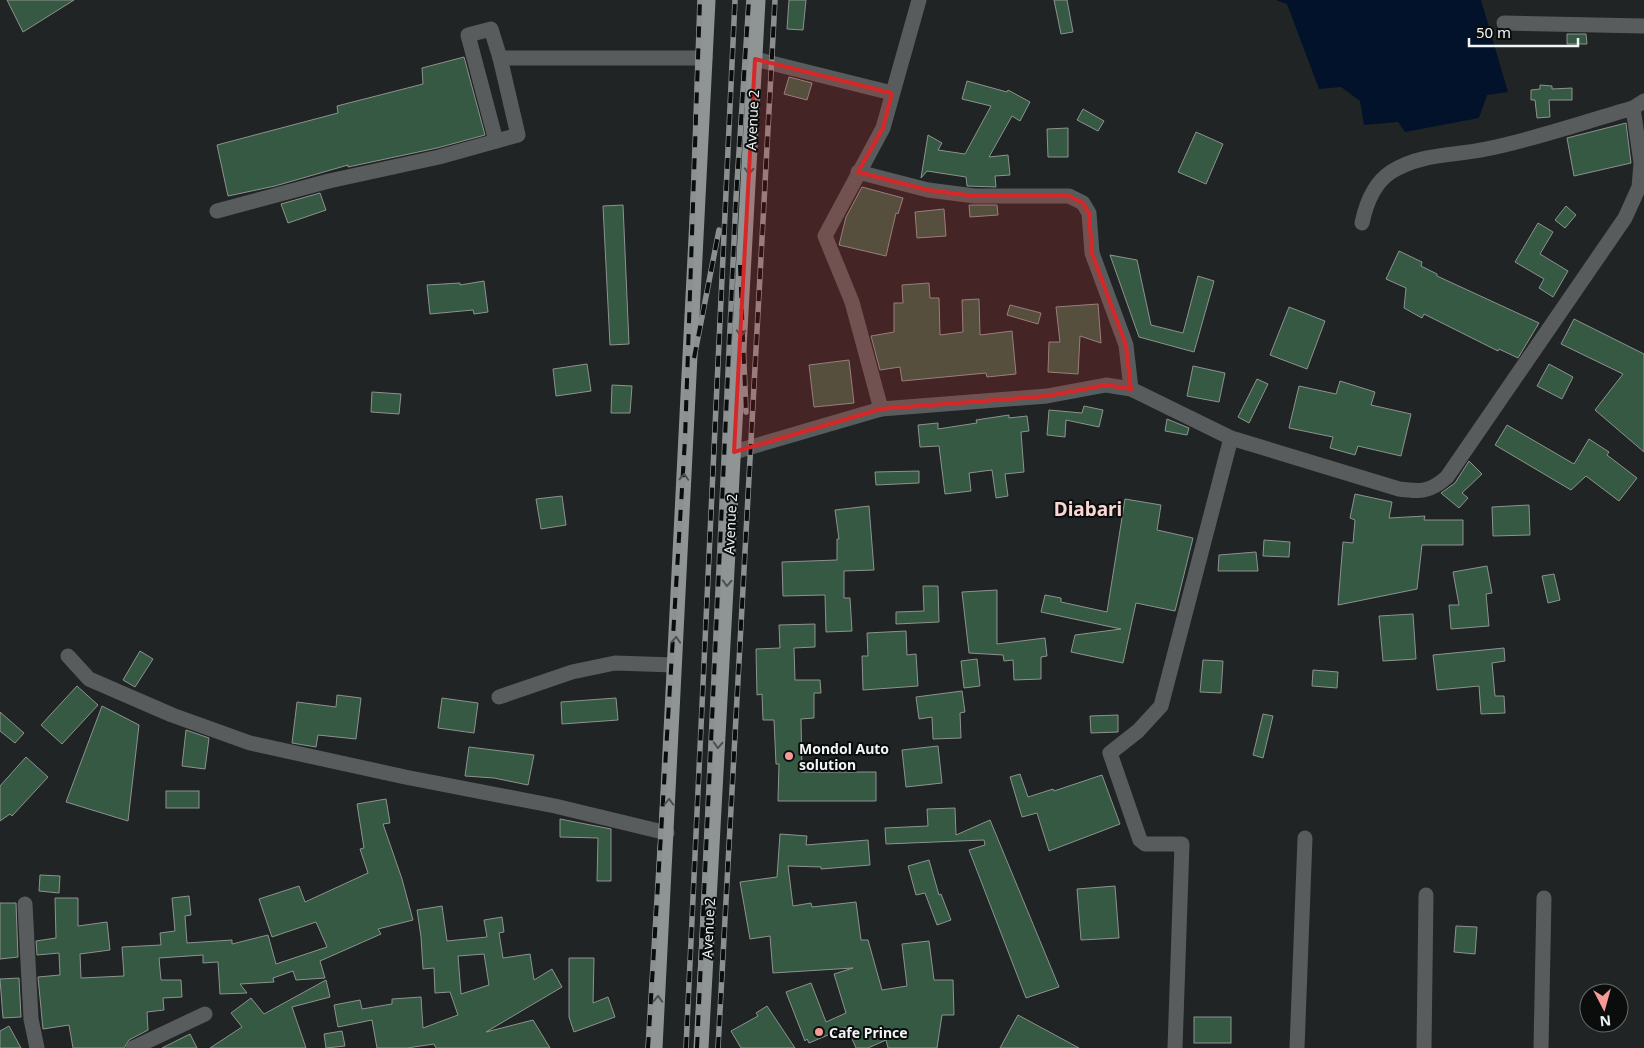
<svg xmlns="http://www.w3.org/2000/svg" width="1644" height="1048" font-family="'Noto Sans',sans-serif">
	<rect width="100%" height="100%" fill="#202424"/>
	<path fill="#02122a" d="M1276,0H1481L1508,92L1487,95L1479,118L1405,132L1398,122L1364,125L1360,101L1341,87L1319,89L1287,4Z"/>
	<g fill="#365943" stroke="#8d928f" fill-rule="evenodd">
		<path d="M7,0H74L23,32Z"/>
		<path d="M789,0H806L803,30L787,29Z"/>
		<path d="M1054,0H1067L1073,32L1061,34Z"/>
		<path d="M1567,34H1586L1587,44H1567Z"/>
		<path d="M464,57L485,135L437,148L348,167V165L275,186L228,196L217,145L338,113L337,106L423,84L422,68Z"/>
		<path d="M789,77L812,83L807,100L784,94Z"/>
		<path d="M967,81L1007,92L1008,90L1030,102L1020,121L1012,116L989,157L1008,155L1010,175L995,176L996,187L967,186L966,177L927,171L921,178L928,135L942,143L938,150L965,154L991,106L962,99Z"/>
		<path d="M1540,85L1552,86V89L1572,88V100H1549L1550,117L1537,118L1535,100H1531V90L1540,89Z"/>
		<path d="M1083,109L1104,121L1098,131L1077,120Z"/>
		<path d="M1626,123L1631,163L1574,176L1567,138Z"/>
		<path d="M1068,128V157H1048L1047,129Z"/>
		<path d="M1196,132L1223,144L1206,184L1178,172Z"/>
		<path d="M862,187L903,198L898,214L896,213L886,256L839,245L846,217Z"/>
		<path d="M320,193L326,210L288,223L281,204Z"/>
		<path d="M623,205L629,344L610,345L603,206Z"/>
		<path d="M969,205H997L998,215L970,217Z"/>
		<path d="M1566,206L1576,215L1565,228L1555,220Z"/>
		<path d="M944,209L946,236L917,238L915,212Z"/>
		<path d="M1538,223L1553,232L1540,254L1568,271L1553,297L1539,288L1544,279L1515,262Z"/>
		<path d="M1399,251L1422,262L1421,266L1437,274V276L1539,323L1518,358L1499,349L1498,351L1424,314L1422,318L1404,308L1406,288L1386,279Z"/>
		<path d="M1110,255L1137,260L1151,325L1183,333L1198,276L1214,281L1194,352L1139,337Z"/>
		<path d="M484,281L488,312L474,314L473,310L430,314L427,285L460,283V285Z"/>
		<path d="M929,283L930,298H939L940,335L963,332L962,300L979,299L980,335L1012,331L1016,374L987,377L986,373L902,381L900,367L880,370L871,336L894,332V303H903L902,285Z"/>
		<path d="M1098,304L1101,343L1080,336L1078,374L1048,372L1049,342H1060L1056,307Z"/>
		<path d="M1010,305L1041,313L1038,324L1007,315Z"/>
		<path d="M1289,307L1325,321L1307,369L1270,355Z"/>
		<path d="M1574,319L1644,354V452L1595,410L1623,374L1561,344Z"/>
		<path d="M849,360L854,403L814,407L809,365Z"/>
		<path d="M587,364L591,391L556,396L553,369Z"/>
		<path d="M1549,364L1573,377L1562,399L1537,386Z"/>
		<path d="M1193,366L1225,373L1219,402L1187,396Z"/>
		<path d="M1257,379L1268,384L1249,423L1238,417Z"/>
		<path d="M1340,381L1375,392L1371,405L1411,414L1401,456L1358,446L1355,455L1330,448L1333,437L1289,428L1299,386L1336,394Z"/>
		<path d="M612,385L632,386L630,413H611Z"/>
		<path d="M372,392L401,394L399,414L371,412Z"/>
		<path d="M1084,406L1103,410L1099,427L1066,420L1065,437L1047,435L1049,410L1082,413Z"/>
		<path d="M1009,415V418L1027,416L1029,431L1021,432L1024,472L1005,474L1008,496L996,498L992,470L969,473L971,491L945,494L939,446L920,447L918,425L938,423V429L977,423L976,420Z"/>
		<path d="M1167,419L1189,428L1187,435L1165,431Z"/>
		<path d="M1507,425L1574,464L1589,439L1609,452L1607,455L1637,478L1619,501L1586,476L1571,490L1495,445Z"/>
		<path d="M1469,461L1482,474L1462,493L1468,498L1459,508L1441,493L1455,483Z"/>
		<path d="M919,471V483L876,485L875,472Z"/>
		<path d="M1355,494L1392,502L1389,518L1425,516L1424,520H1463V545H1422L1417,589L1338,605L1343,542L1353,543L1355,520L1350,518Z"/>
		<path d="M562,496L566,525L541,529L536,499Z"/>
		<path d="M1125,499L1161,505L1157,530L1193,538L1175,611L1136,603L1123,663L1071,652L1075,635L1121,629L1041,612L1045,595L1061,598V602L1107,612Z"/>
		<path d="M1529,505L1530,535L1493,536L1492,507Z"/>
		<path d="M869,506L874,570L844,571V598H850L852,631L826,632L825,595L783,596L782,562L837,560V539H839L835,510Z"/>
		<path d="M1264,540L1290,542L1289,557L1263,556Z"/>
		<path d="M1256,552L1258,571H1218L1219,555Z"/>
		<path d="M1487,566L1492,593L1486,594L1489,626L1451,629L1449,605H1459L1453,572Z"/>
		<path d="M1554,574L1560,600L1548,603L1542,576Z"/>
		<path d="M923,586H938L939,622L896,624V612L924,611Z"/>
		<path d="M997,590V644L1045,638L1047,656L1041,657V679L1014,680L1013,660L1004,661L1003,655L969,653L962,592Z"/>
		<path d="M1413,614L1416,659L1383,661L1379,616Z"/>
		<path d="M815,624V647L794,648L795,680H820L821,693H814V718L801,719L802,772H876V801H778L779,764H776L774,720H763L762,694L757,695L756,649L780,648L779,625Z"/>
		<path d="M906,631L907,655L916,654L918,686L863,690L862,656H868L867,633Z"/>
		<path d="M1504,648L1505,661L1492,663L1495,696H1504L1505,713L1481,714L1479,686L1437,690L1433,655Z"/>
		<path d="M140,651L153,659L135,687L123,680Z"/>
		<path d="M977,659L980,686L964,688L961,661Z"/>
		<path d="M1203,660L1223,661L1221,693L1200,692Z"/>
		<path d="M1313,670L1338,672L1337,688L1312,686Z"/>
		<path d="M77,686L98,705L62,744L41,725Z"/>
		<path d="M962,691L965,712L960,713L961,738L933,739L932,717L919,719L916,697Z"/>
		<path d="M337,695L361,698L356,739L318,735L316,747L292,743L297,702L336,707Z"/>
		<path d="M442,698L478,703L474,733L438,728Z"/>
		<path d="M616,698L618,720L562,724L561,702Z"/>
		<path d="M102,706L139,725L128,821L66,802Z"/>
		<path d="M0,712L24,733L15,743L0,731Z"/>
		<path d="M1263,714L1273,716L1263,758L1253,755Z"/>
		<path d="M1118,715V732L1091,733L1090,716Z"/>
		<path d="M186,730L209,738L205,769L182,766Z"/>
		<path d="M938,746L942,783L906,787L902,750Z"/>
		<path d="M469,747L534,755L528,785L494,778L465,776Z"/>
		<path d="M26,757L48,777L12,816L10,814L0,821V786Z"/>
		<path d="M1020,774L1028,797L1053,789L1054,791L1102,775L1120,824L1049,851L1037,813L1022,817L1010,777Z"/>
		<rect x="166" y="791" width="33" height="17"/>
		<path d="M386,799L390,823L383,824L402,879L413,920L378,929L381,934L320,961L325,978L296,980L293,971L273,978L274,982L240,984L247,993L220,994L218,962L203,963V955L159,958L161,980H181L182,997L163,998L164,1010L147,1012L148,1030L129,1040L124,1048H73L69,1025L43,1029L38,977L60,975L59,953L37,955L36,941L56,938L55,898H78V926L107,922L110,950L80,954L81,978L124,976L122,947L161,945L160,933L175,931L172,898L189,896L191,915L185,916L187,943L232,940V944L268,935L276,964L327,947L316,922L272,937L259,899L299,886L305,902L368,873L360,849L364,848L357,804Z"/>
		<path d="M955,808L956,835L990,820L1059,987L1026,998L969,850L985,845L984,840L886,844L885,828L928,826L927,809Z"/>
		<path d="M560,819L611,829V881H597L598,838L560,837Z"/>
		<path d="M780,834L807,836L806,845L868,840L870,865L821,869V867L788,866L793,906L811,903L812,907L856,902L861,940H868L882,990L907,986L902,944L929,941L934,980H953L954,1015H942L937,1048H888L886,1040L868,1048H856L847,1027L809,1043L807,1039L805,1041L786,992L811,983L826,1022L846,1013L834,974L853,968L773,973L770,936L750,939L740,882L777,877Z"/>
		<path d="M929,860L939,895L941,894L951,920L937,925L925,893L916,895L908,866Z"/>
		<path d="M40,875L60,876L59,893L39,891Z"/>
		<path d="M1115,886L1119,938L1081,940L1077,889Z"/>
		<path d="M0,903H16L18,957L0,959Z"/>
		<path d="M442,906L447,941L487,937L484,920L502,917L504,932L499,933L503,958L530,954L534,980L552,969L562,987L486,1032L533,1020L550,1048H436L434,1044L407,1048H377L372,1020L338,1027L334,1005L360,1000L362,1009L392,1004V999L421,997L423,1028L458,1015L450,992L435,993L434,968L423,969L421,937L417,910ZM484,954L489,985L461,994L458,956Z"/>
		<path d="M1456,926L1477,927L1475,954L1454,952Z"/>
		<path d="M569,958H594L593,1003L608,997L615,1017L574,1032L569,1017Z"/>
		<path d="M19,978L21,1017L3,1018L0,979Z"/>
		<path d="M326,980L330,997L292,1007L306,1048H210L242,1027L231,1013L251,998L264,1014Z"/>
		<path d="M767,1006L795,1048H741L731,1031L758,1016L756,1013Z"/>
		<path d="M1018,1015L1079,1048H1000Z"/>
		<rect x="1194" y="1017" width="37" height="26"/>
		<path d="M9,1026L21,1048H0V1031Z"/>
		<path d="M342,1031L345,1046L326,1048L324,1034Z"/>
		<path d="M190,1034L197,1048H162Z"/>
	</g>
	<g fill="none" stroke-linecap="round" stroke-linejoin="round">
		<g stroke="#595c5c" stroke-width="15">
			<path d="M919,0L883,128L825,236L852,302L881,409L1047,396L1106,385L1131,389L1231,438L1399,489C1421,492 1430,492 1447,477L1625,218L1639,187L1641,163L1633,108"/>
			<path d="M1504,23L1644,26"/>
			<path d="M755,59L892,93"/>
			<path d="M496,141L468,35L491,29L500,58"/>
			<path d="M858,172L928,190L975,196H1069L1083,203L1089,213L1092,253L1126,345L1131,389"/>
			<path d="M217,211L329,181L439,157L518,135L500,58H705"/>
			<path d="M1362,223C1366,204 1374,183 1391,172C1421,153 1454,156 1486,149C1536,139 1584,122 1633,108L1644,101"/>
			<path d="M734,452L881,409"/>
			<path d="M68,656L89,679L172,715L250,743L405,777L555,806L667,833"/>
			<path d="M499,697L572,672L615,663L674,665"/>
			<path d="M25,904L31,1019L37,1048"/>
			<path d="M133,1048L205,1014"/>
			<path d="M1175,1048L1182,844H1145L1140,840L1110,753L1138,731L1161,706L1231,438"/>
			<path d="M1297,1048L1305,838"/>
			<path d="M1424,1048L1426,895"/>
			<path d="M1541,1048L1544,898"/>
		</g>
		<g stroke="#8f9495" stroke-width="15">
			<path d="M655,1048L708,0"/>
			<path d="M701,1048L758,0"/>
		</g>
		<g stroke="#8c9090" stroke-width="5.5">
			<g id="rail">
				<path d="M740,265L746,412"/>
				<path d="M694,358L719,230"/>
				<path d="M648,1048L685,439L700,0"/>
				<path d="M686,1048L735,0"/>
				<path d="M697,1048L736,198L749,0"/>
				<path d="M718,1048L775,0"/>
			</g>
		</g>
		<use href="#rail" stroke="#0b0d0d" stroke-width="4" stroke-dasharray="11" stroke-linecap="butt"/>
	</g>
	<defs><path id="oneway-chevron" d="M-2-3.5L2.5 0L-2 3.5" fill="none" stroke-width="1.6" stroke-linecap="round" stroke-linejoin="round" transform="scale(1.25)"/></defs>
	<g stroke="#4d5051">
		<use href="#oneway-chevron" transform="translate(749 171) rotate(93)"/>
		<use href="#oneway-chevron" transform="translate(741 333) rotate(93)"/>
		<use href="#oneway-chevron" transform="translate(684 477) rotate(-87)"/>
		<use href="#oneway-chevron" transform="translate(727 583) rotate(93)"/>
		<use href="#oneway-chevron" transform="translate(676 640) rotate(-87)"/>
		<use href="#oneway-chevron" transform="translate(718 745) rotate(93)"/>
		<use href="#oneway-chevron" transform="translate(669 802) rotate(-88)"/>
		<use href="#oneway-chevron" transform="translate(658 999) rotate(-87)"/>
	</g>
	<path fill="#d62828" fill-opacity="0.2" stroke="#d62828" stroke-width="4" stroke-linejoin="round" d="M755,59L892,93L883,128L858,172L928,190L975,196H1069L1083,203L1089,213L1092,253L1126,345L1131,389L1106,385L1047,396L881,409L734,452Z"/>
	<g fill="#f59b97" stroke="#0b0d0d" stroke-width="2">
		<circle cx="789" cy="756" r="5"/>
		<circle cx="819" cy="1032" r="5"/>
	</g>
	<g text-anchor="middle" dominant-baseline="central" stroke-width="4" stroke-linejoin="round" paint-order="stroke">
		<g font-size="14" fill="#f1f4f4" stroke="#0b0d0d">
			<text transform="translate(752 120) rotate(-87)">Avenue 2</text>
			<text transform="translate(730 524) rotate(-87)">Avenue 2</text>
			<text transform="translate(708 928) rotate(-87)">Avenue 2</text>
		</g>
		<g font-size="14" font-weight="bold" fill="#f1f4f4" stroke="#0b0d0d" text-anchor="start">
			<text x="799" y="748">Mondol Auto<tspan x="799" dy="16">solution</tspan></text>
			<text x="829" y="1032">Cafe Prince</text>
		</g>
		<g font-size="19" font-weight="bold" fill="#fad6d4" stroke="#0b0d0d">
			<text x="1088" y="509">Diabari</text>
		</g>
	</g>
	<g transform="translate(1604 1008) rotate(174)"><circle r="24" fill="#0b0d0d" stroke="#676969"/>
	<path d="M0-4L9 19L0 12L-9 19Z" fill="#f59b97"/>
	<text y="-8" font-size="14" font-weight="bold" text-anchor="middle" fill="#f1f4f4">N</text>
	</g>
	<path d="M1469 38v8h109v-8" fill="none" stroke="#f1f4f4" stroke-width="2.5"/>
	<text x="1476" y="38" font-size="15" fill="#f1f4f4" stroke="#0b0d0d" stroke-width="4" paint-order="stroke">50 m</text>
</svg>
